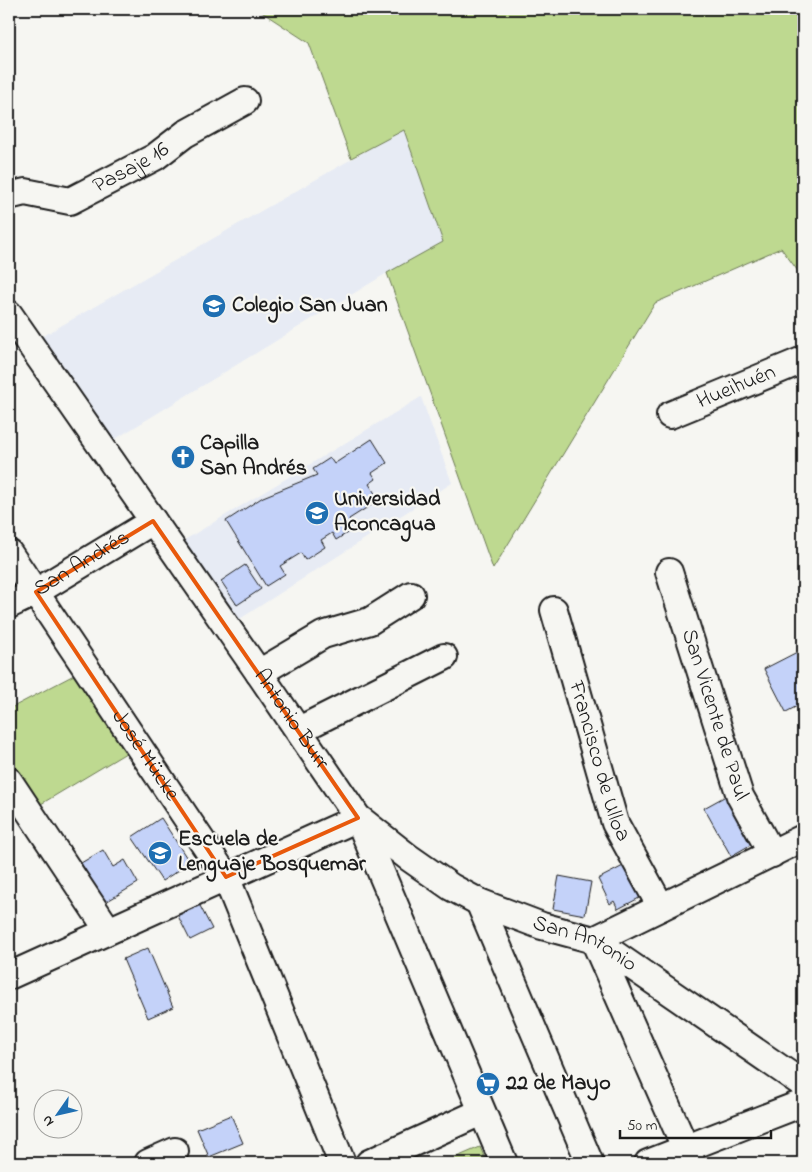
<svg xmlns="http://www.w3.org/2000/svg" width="812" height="1172" font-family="'Indie Flower',sans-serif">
	<rect width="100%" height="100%" fill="#f6f6f2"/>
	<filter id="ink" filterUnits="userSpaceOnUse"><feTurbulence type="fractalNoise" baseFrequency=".02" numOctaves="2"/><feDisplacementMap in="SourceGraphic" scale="10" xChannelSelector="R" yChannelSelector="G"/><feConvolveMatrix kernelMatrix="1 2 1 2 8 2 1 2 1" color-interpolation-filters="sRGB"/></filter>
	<g filter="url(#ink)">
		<g fill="#e7ebf4">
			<path d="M404,129L443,242L387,273L112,441L38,339Z"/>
			<path d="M421,397L452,483L235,622L178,544Z"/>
		</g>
		<g fill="#bed990" stroke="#6d7a56">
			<path d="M257,9H803V278L781,248L655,303L493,569L387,273L443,242L404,130L351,158L309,43Z"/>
			<path d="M74,675L126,753L36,807L9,764V709Z"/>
			<path d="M480,1147L487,1163H443Z"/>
		</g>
		<g fill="#c4d2f9" stroke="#1c1c1c">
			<path d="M372,439L387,463L372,473L376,479L369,484L379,500L349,519L355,528L336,540L332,533L321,540L325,547L305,560L301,553L280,566L285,574L266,586L226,521L263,497L317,475L313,469L330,458L334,464Z"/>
			<path d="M245,565L261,589L237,605L221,581Z"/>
			<path d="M803,649V703L786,712L764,669Z"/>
			<path d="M733,792L759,840L731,856L704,808Z"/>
			<path d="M161,818L190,863L162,881L132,837Z"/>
			<path d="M103,850L113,867L125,860L138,883L104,903L81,863Z"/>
			<path d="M627,864L643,896L618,909L614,901L610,904L598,879Z"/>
			<path d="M559,876L591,882L585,915L553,909Z"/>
			<path d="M198,902L212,929L190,940L177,914Z"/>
			<path d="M148,948L173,1007L148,1018L123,959Z"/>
			<path d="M231,1115L243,1143L209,1157L197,1129Z"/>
		</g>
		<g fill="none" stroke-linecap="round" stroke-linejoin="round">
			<g stroke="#1c1c1c" stroke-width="30">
				<g id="minor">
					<path id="s1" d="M9,196L25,192L70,201L155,157L185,134L245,101"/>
					<path id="s2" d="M9,314L259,673L358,818L504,1163"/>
					<path id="s3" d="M670,415L803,360"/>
					<path id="s4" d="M9,553L226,877L342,1163"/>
					<path id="s5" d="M669,572L740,796L772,854"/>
					<path id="s6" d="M9,605L36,592L153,521"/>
					<path id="s7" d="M554,610L615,823L661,907"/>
					<path d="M259,673L323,635L370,621L411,595"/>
					<path d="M299,730L444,657"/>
					<path d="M9,781L108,930"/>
					<path id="s8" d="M361,820L408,857L451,887L479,902L542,926L594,940L803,1084"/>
					<path d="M479,902L590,1163"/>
					<path d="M594,940L692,1163"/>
					<path d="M594,940L803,838"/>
					<path d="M9,976L358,818"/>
					<path d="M148,1163L175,1151"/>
					<path d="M369,1163L481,1112"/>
					<path d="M648,1163L803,1103"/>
				</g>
			</g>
			<use href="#minor" stroke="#f6f6f2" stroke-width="26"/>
		</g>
	</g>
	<path fill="none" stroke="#e8590c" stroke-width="4" stroke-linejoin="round" d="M153,521L358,818L226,877L36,592Z"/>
	<defs>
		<g id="school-disc" transform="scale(1.25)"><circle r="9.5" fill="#1f6fb2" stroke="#f6f6f2"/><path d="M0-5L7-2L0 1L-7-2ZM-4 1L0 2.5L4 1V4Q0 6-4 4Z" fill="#fff"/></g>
		<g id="church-disc" transform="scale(1.25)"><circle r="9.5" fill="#1f6fb2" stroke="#f6f6f2"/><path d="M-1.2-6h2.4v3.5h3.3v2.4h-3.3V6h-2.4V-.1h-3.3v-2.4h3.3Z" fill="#fff"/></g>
		<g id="university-disc" transform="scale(1.25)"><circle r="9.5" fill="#1f6fb2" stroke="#f6f6f2"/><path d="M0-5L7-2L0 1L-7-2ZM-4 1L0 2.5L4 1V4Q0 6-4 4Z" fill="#fff"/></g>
		<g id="supermarket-disc" transform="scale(1.25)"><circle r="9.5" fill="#1f6fb2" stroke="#f6f6f2"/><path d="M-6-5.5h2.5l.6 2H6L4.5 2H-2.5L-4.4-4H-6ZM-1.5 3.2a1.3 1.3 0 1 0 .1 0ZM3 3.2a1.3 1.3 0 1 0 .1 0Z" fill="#fff"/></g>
	</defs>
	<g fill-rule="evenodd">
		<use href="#school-disc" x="214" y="306"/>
		<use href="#church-disc" x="183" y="457"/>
		<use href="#university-disc" x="317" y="513"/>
		<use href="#school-disc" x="160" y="853"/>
		<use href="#supermarket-disc" x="488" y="1084"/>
	</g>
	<g text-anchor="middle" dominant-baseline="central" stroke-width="4.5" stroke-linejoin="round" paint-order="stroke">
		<g font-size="22" fill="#1c1c1c" stroke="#f6f6f2">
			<text stroke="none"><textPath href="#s1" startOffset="132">Pasaje 16</textPath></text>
			<text stroke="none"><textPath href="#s3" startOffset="72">Hueihuén</textPath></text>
			<text stroke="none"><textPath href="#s6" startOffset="84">San Andrés</textPath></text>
			<text stroke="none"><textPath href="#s5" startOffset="150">San Vicente de Paul</textPath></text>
			<text stroke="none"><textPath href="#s2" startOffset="494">Antonio Burr</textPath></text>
			<text stroke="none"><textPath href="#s4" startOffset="244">José Mücke</textPath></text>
			<text stroke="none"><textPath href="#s7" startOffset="158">Francisco de Ulloa</textPath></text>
			<text stroke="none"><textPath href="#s8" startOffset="258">San Antonio</textPath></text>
		</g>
		<g font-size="22" font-weight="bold" fill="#1c1c1c" stroke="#f6f6f2" text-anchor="start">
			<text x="232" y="306">Colegio San Juan</text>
			<text x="200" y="444">Capilla<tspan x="200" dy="25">San Andrés</tspan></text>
			<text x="334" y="500">Universidad<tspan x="334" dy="25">Aconcagua</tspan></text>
			<text x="178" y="840">Escuela de<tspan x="178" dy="25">Lenguaje Bosquemar</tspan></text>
			<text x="506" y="1084">22 de Mayo</text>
		</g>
	</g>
	<rect width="812" height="1172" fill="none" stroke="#f6f6f2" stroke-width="30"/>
	<rect x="15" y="15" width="782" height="1142" fill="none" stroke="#1c1c1c" stroke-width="2" filter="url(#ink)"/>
	<g transform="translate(58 1114) rotate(236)"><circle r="24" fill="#f6f6f2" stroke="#9f9f9c"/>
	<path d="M0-4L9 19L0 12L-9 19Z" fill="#1f6fb2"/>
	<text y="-8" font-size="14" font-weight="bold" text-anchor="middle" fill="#1c1c1c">N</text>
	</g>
	<path d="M620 1130v8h151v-8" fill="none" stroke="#1c1c1c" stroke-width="2.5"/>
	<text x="627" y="1130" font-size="15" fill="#1c1c1c" stroke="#f6f6f2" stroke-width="4" paint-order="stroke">50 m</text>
</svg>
